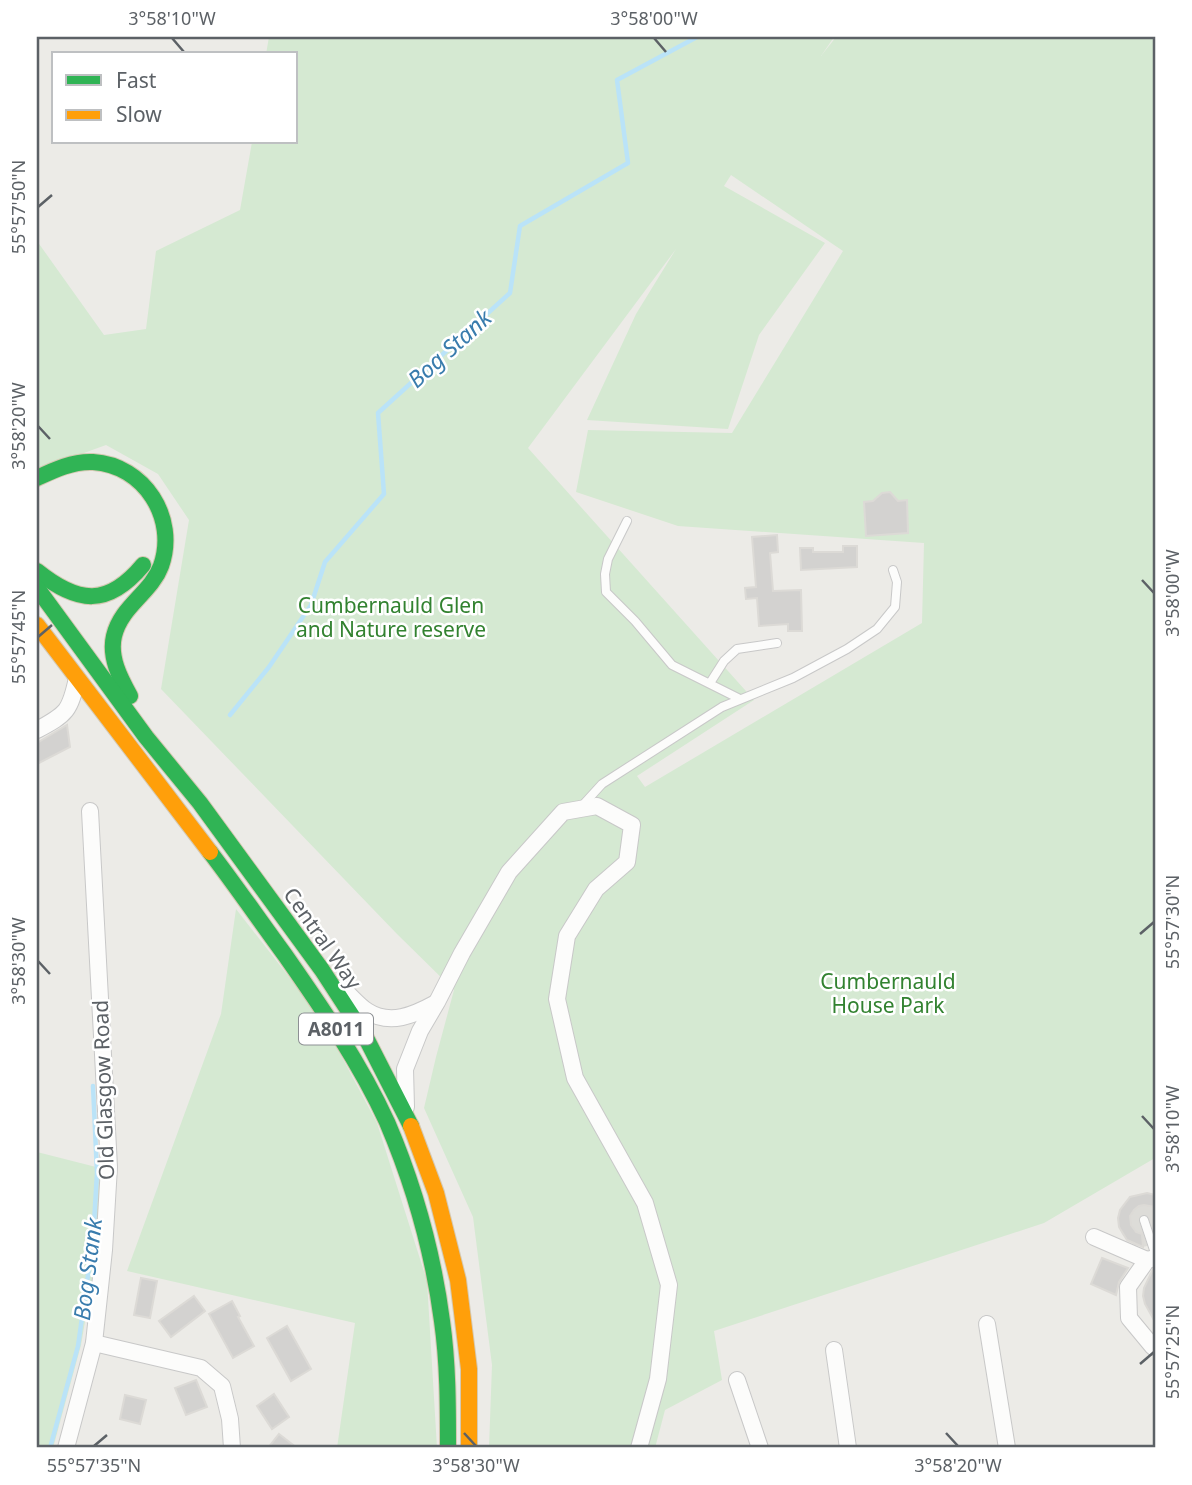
<svg xmlns="http://www.w3.org/2000/svg" width="1192" height="1485" font-family="'Noto Sans',sans-serif">
	<rect width="100%" height="100%" fill="#ecebe7"/>
	<path fill="#dddcd8" d="M1147,1193L1155,1195V1244L1143,1247L1135,1245L1128,1241L1122,1234L1119,1227L1118,1218L1120,1210L1130,1197Z"/>
	<g fill="#d5e9d2" fill-rule="evenodd">
		<path d="M269,37H834L821,56L836,37H1155V1158L1044,1223L714,1331L722,1380L665,1410L655,1448H489L492,1365L473,1217L424,1108L436,1057L454,990L397,934L161,689L189,520L158,474L106,445L37,470V241L104,335L146,329L156,251L240,210L252,142H296V54H266ZM731,175L843,251L732,433L588,430L576,492L678,526L924,543L922,623L645,787L637,776L754,700L528,448L676,249L636,314L587,420L728,429L759,335L825,243L724,186Z"/>
		<path d="M236,909L321,1018L377,1123L427,1281L437,1448H337L355,1323L127,1271L221,1014Z"/>
		<path d="M37,1152L100,1168L99,1240L81,1345L53,1448H37Z"/>
	</g>
	<g fill="none" stroke-linecap="round" stroke-linejoin="round">
		<g stroke="#bae3f8" stroke-width="4.5">
			<path d="M230,715L269,667L311,605L325,562L384,494L378,413L510,293L520,226L628,163L617,80L697,37"/>
			<path d="M50,1448L78,1346L93,1240L97,1173L93,1086"/>
		</g>
	</g>
	<g fill="#d3d2d0" stroke="#dcdad6" stroke-width="2">
		<path d="M890,492L898,501L907,500L908,533L866,536L864,502L873,501L882,493Z"/>
		<path d="M777,535L778,552L770,553L773,591L801,590L802,631H788V624L759,626L757,598L746,599L745,588L756,587L752,537Z"/>
		<path d="M843,546H857V567L801,570L800,548H813V552H843Z"/>
		<path d="M67,725L70,747L37,764V743Z"/>
		<path d="M1147,1193L1155,1195V1207L1144,1205L1139,1206L1134,1210L1130,1216L1131,1225L1136,1232L1142,1234L1143,1247L1127,1240L1119,1227L1118,1218L1120,1210L1130,1197Z"/>
		<path d="M1102,1258L1128,1268L1119,1282L1116,1295L1091,1284Z"/>
		<path d="M1153,1269H1155V1322L1145,1304L1143,1296L1144,1288Z"/>
		<path d="M141,1278L157,1281L150,1318L134,1315Z"/>
		<path d="M194,1296L205,1311L171,1337L159,1321Z"/>
		<path d="M232,1301L240,1316L238,1317L254,1346L233,1358L209,1314Z"/>
		<path d="M287,1326L311,1369L291,1381L267,1338Z"/>
		<path d="M196,1380L207,1407L186,1415L175,1388Z"/>
		<path d="M274,1394L289,1417L272,1429L257,1406Z"/>
		<path d="M125,1395L146,1400L140,1424L120,1419Z"/>
		<path d="M279,1434L297,1448H268Z"/>
	</g>
	<g fill="none" stroke-linecap="round" stroke-linejoin="round">
		<g stroke="#c8c8c8" stroke-width="10">
			<g id="lane">
				<path d="M627,521L608,559L605,574L606,592L635,621L672,665L740,699"/>
				<path d="M710,683L724,661L737,649L777,643"/>
				<path d="M581,807L602,784L722,707L793,678L847,649L877,629L895,607L897,582L893,570"/>
				<path d="M1144,1220L1155,1253"/>
			</g>
		</g>
		<g stroke="#c8c8c8" stroke-width="18">
			<g id="street">
				<path d="M37,730C67,714 70,711 77,678"/>
				<path d="M342,988C350,995 358,1005 367,1011C390,1026 414,1015 436,1003"/>
				<path d="M406,1107L405,1069L420,1031L437,1002L462,953L509,872L563,812L597,806L632,825L627,862L596,889L567,936L557,999L575,1078L645,1203L669,1285L658,1379L639,1448"/>
				<path d="M1094,1237L1147,1260"/>
				<path d="M987,1324L1007,1448"/>
				<path d="M94,1343L201,1368L222,1386L230,1419L232,1448"/>
				<path d="M1153,1347L1129,1318L1128,1287L1147,1260L1155,1258"/>
				<path d="M834,1350L848,1448"/>
				<path d="M737,1380L760,1448"/>
				<path d="M66,1448L94,1343L104,1250L109,1167L90,811"/>
			</g>
		</g>
		<g stroke="#d5c9b3" stroke-width="18">
			<g id="fast">
				<path d="M37,478C54,470 73,461 93,462C144,465 178,518 161,566C151,593 121,606 114,636C109,657 120,678 130,696"/>
				<path d="M37,571C78,604 108,607 143,565"/>
				<path d="M37,588L146,737L200,803L322,970L365,1036L411,1126"/>
				<path d="M210,852C236,886 260,921 285,955C322,1008 360,1063 387,1122C414,1185 433,1253 442,1321C448,1363 448,1405 448,1448"/>
			</g>
		</g>
		<g stroke="#d5c9b3" stroke-width="18">
			<g id="slow">
				<path d="M37,625L210,852"/>
				<path d="M411,1126L436,1193L458,1280L469,1369V1448"/>
			</g>
		</g>
		<use href="#lane" stroke="#fcfcfb" stroke-width="8"/>
		<use href="#street" stroke="#fcfcfb" stroke-width="16"/>
		<use href="#fast" stroke="#30b455" stroke-width="16"/>
		<use href="#slow" stroke="#ff9f0a" stroke-width="16"/>
	</g>
	<path fill="none" stroke="#5c6166" stroke-width="2.5" d="M172,38L184,52M654,38L666,52M38,207L52,195M38,426L50,439M1142,580L1154,593M38,637L52,625M1140,934L1154,922M38,961L50,974M1142,1116L1154,1129M1140,1364L1154,1352M464,1433L476,1446M946,1433L958,1446M94,1446L107,1435"/>
	<g text-anchor="middle" dominant-baseline="central" stroke-width="5" stroke-linejoin="round" paint-order="stroke">
		<rect fill="#fff" stroke="#8d9094" stroke-width="2" x="299" y="1013.5" width="74" height="31" rx="5"/>
		<g font-size="19" font-weight="bold" fill="#5c6166">
			<text x="336" y="1029">A8011</text>
		</g>
		<g font-size="21" fill="#328230" stroke="#fff">
			<text x="391" y="605">Cumbernauld Glen<tspan x="391" dy="24">and Nature reserve</tspan></text>
			<text x="888" y="981">Cumbernauld<tspan x="888" dy="24">House Park</tspan></text>
		</g>
		<g font-size="21" fill="#5c6166" stroke="#fff">
			<text transform="translate(323 938) rotate(55)">Central Way</text>
			<text transform="translate(103 1090) rotate(-92)">Old Glasgow Road</text>
		</g>
		<g font-size="23" font-style="italic" fill="#397cad" stroke="#fff">
			<text transform="translate(449 348) rotate(-42)">Bog Stank</text>
			<text transform="translate(87 1269) rotate(-83)">Bog Stank</text>
		</g>
	</g>
	<rect width="1192" height="1485" fill="none" stroke="#ffffff" stroke-width="77"/>
	<rect x="52" y="52" width="245" height="91" fill="#ffffff" stroke="#bec0c2" stroke-width="2"/>
	<rect x="66" y="75" width="35" height="10" fill="#30b455" stroke="#bec0c2" stroke-width="2"/>
	<text x="116" y="88" font-size="21" fill="#5c6166">Fast</text>
	<rect x="66" y="110" width="35" height="10" fill="#ff9f0a" stroke="#bec0c2" stroke-width="2"/>
	<text x="116" y="122" font-size="21" fill="#5c6166">Slow</text>
	<rect x="38" y="38" width="1116" height="1408" fill="none" stroke="#5c6166" stroke-width="2.5"/>
	<g font-size="18" text-anchor="middle" fill="#5c6166">
		<text x="172" y="25">3°58'10"W</text>
		<text x="654" y="25">3°58'00"W</text>
		<text transform="translate(19 207) rotate(-90)" y="6">55°57'50"N</text>
		<text transform="translate(19 426) rotate(-90)" y="6">3°58'20"W</text>
		<text transform="translate(1173 593) rotate(-90)" y="6">3°58'00"W</text>
		<text transform="translate(19 637) rotate(-90)" y="6">55°57'45"N</text>
		<text transform="translate(1173 922) rotate(-90)" y="6">55°57'30"N</text>
		<text transform="translate(19 961) rotate(-90)" y="6">3°58'30"W</text>
		<text transform="translate(1173 1129) rotate(-90)" y="6">3°58'10"W</text>
		<text transform="translate(1173 1352) rotate(-90)" y="6">55°57'25"N</text>
		<text x="94" y="1472">55°57'35"N</text>
		<text x="476" y="1472">3°58'30"W</text>
		<text x="958" y="1472">3°58'20"W</text>
	</g>
</svg>
